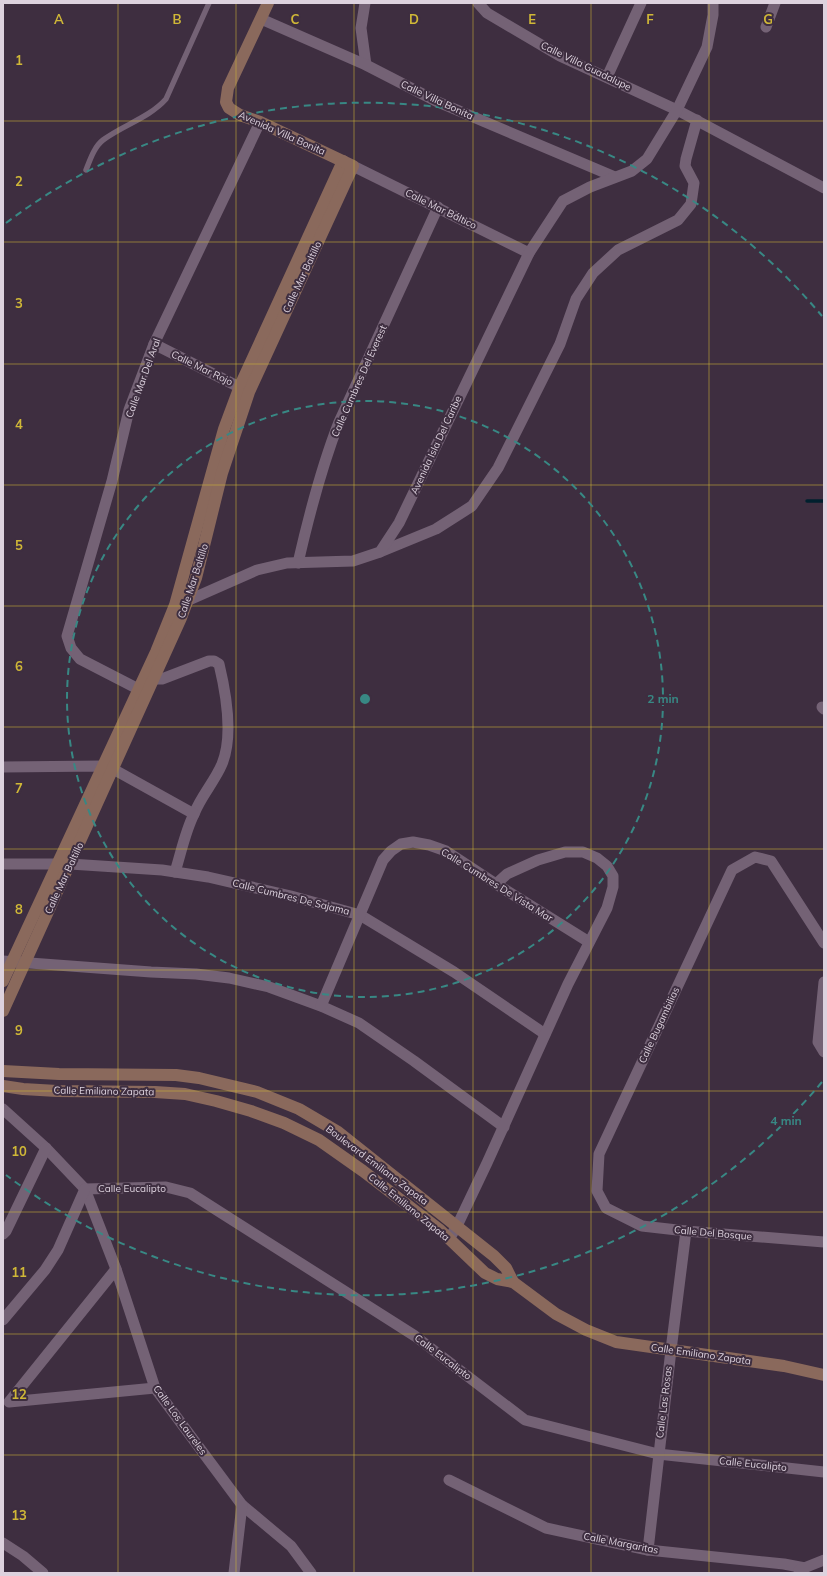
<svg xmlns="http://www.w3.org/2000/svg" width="827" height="1576" font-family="Mulish,sans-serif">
	<rect width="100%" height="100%" fill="#3e2e40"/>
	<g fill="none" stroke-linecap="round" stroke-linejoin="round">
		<path stroke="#00202e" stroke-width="3.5" d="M807,501H824"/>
		<path stroke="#746275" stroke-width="5.5" d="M86,170C90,160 94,147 103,140C123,125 149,118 166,99L209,3"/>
		<g stroke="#746275" stroke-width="11">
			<path d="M365,3L361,28L366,65"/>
			<path d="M478,3L487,13L560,56L677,110L824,188"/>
			<path d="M261,19L366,65L438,102L615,177"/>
			<path d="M766,27L775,3"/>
			<path d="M607,77L641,3"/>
			<path d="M353,166L529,253"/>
			<path d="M154,344L247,391"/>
			<path d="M380,552L436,529L472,506L498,468L560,344L576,299L593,273L618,250L678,220L691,204L694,183L685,166L686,159L697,120"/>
			<path d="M298,563C309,515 321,468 339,422L438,207"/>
			<path d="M182,599L189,600L257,570L287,563L353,561L380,552L399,523L529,253L563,201L590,187L632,171L647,159L677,110L707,47L713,15V3"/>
			<path d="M146,676L154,679H162L209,661H214L219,664C226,693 234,735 222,764C215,781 201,796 194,814C185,832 181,853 175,872"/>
			<path d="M146,693L80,659L71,648L67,636L112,481L129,410L154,344L260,122"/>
			<path d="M822,707L824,709"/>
			<path d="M3,767L102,766L113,769L194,814"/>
			<path d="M3,864H70L162,870L208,877L291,896L360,915L454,972L545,1034"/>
			<path d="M824,943L771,861L755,857L732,870L599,1154L597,1191L606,1208L642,1226L686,1231L824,1242"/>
			<path d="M3,961L151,972L196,974L229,978L269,987L321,1006L359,1023L414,1061L504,1127"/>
			<path d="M824,982L818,1042L824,1052"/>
			<path d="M321,1006L383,860L391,851L401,844L413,842L429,845L446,851L496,884L589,942"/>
			<path d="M3,1109L46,1148L85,1189L116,1269L155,1388L242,1505L291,1546L311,1573"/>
			<path d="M85,1189L166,1187L190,1193L415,1336L525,1420L658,1454L824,1472"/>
			<path d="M3,1234L6,1231L46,1148"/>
			<path d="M449,1239L457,1226L487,1163L568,984L607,908L613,887V876L607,866L597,858L583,852H565L538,860L507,874L496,884"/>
			<path d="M116,1269L9,1402L155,1388"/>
			<path d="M3,1320L45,1270L58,1250L85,1189"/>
			<path d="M449,1480L546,1528L648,1550L784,1564L805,1568"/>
			<path d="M3,1543L23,1556L43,1573"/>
			<path d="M648,1550L671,1350L686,1231"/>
			<path d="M799,1570L824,1560"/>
			<path d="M234,1573L242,1505"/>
		</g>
		<g stroke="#8a695c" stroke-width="12">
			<path d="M3,981L156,652L175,605L224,429L240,386L343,161"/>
			<path d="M3,1011L181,618L196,578L222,473L249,392L353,166L260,122L240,115L229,108L226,102L228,88L268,3"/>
			<path d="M3,1071L59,1074L176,1075L199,1078L257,1092L299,1109L338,1132L494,1256L506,1268L513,1282"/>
			<path d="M3,1086L23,1089L57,1091L155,1092L185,1094L216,1101L251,1111L284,1123L319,1140L363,1171L440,1230L485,1273L497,1279L513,1282L556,1314L586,1330L616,1342L784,1366L824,1375"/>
		</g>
	</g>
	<path fill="none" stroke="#d0b837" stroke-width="1" stroke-opacity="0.55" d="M118,3V1573M236,3V1573M354,3V1573M473,3V1573M591,3V1573M709,3V1573M3,121H824M3,242H824M3,364H824M3,485H824M3,606H824M3,727H824M3,849H824M3,970H824M3,1091H824M3,1212H824M3,1334H824M3,1455H824"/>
	<g fill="none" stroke="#388884" stroke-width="2" stroke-dasharray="7 5">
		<circle cx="365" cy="699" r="298"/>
		<path d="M822 1082A596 596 0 0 1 6 1175M6 223A596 596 0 0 1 822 316"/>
	</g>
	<g text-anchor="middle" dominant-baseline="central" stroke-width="4" stroke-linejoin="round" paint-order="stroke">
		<g font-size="10" fill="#ddd2de" stroke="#3e2e40">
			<text transform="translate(586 66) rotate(26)">Calle Villa Guadalupe</text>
			<text transform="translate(437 100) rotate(25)">Calle Villa Bonita</text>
			<text transform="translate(282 133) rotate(24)">Avenida Villa Bonita</text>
			<text transform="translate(441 209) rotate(26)">Calle Mar Báltico</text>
			<text transform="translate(302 277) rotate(-65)">Calle Mar Baltillo</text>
			<text transform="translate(202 368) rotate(26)">Calle Mar Rojo</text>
			<text transform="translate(143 378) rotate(-70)">Calle Mar Del Aral</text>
			<text transform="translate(359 381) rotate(-66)">Calle Cumbres Del Everest</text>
			<text transform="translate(436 445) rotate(-65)">Avenida Isla Del Caribe</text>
			<text transform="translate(193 581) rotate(-72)">Calle Mar Baltillo</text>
			<text transform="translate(64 878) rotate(-65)">Calle Mar Baltillo</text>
			<text transform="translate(497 885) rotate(32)">Calle Cumbres De Vista Mar</text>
			<text transform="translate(291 897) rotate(14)">Calle Cumbres De Sajama</text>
			<text transform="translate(659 1025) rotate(-65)">Calle Bugambilias</text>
			<text transform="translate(104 1091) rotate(1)">Calle Emiliano Zapata</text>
			<text transform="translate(377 1165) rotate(37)">Boulevard Emiliano Zapata</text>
			<text x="132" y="1188">Calle Eucalipto</text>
			<text transform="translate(409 1207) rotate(39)">Calle Emiliano Zapata</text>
			<text transform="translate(713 1233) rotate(5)">Calle Del Bosque</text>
			<text transform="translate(701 1354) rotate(8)">Calle Emiliano Zapata</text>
			<text transform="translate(443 1357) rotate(37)">Calle Eucalipto</text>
			<text transform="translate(664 1402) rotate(-83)">Calle Las Rosas</text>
			<text transform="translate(180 1420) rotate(54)">Calle Los Laureles</text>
			<text transform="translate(753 1464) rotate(6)">Calle Eucalipto</text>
			<text transform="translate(621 1543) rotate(11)">Calle Margaritas</text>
		</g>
	</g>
	<g font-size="13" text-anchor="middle" font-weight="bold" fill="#d0b837" stroke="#3e2e40" stroke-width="4" stroke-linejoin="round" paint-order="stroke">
		<text x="59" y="24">A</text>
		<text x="177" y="24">B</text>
		<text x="295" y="24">C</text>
		<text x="414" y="24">D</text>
		<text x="532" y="24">E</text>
		<text x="650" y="24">F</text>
		<text x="768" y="24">G</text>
		<text x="19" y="65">1</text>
		<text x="19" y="186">2</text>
		<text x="19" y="308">3</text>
		<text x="19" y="429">4</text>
		<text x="19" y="550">5</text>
		<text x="19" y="671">6</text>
		<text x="19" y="793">7</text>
		<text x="19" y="914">8</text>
		<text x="19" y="1035">9</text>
		<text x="19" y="1156">10</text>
		<text x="19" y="1277">11</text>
		<text x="19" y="1399">12</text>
		<text x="19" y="1520">13</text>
	</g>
	<circle cx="365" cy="699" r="6" fill="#388884" stroke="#3e2e40" stroke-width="2"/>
	<g font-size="12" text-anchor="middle" font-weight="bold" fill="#388884" stroke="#3e2e40" stroke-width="4" stroke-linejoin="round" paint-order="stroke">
		<text x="663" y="703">2 min</text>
		<text x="786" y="1125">4 min</text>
	</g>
	<rect width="827" height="1576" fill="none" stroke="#ddd2de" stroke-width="8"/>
</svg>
